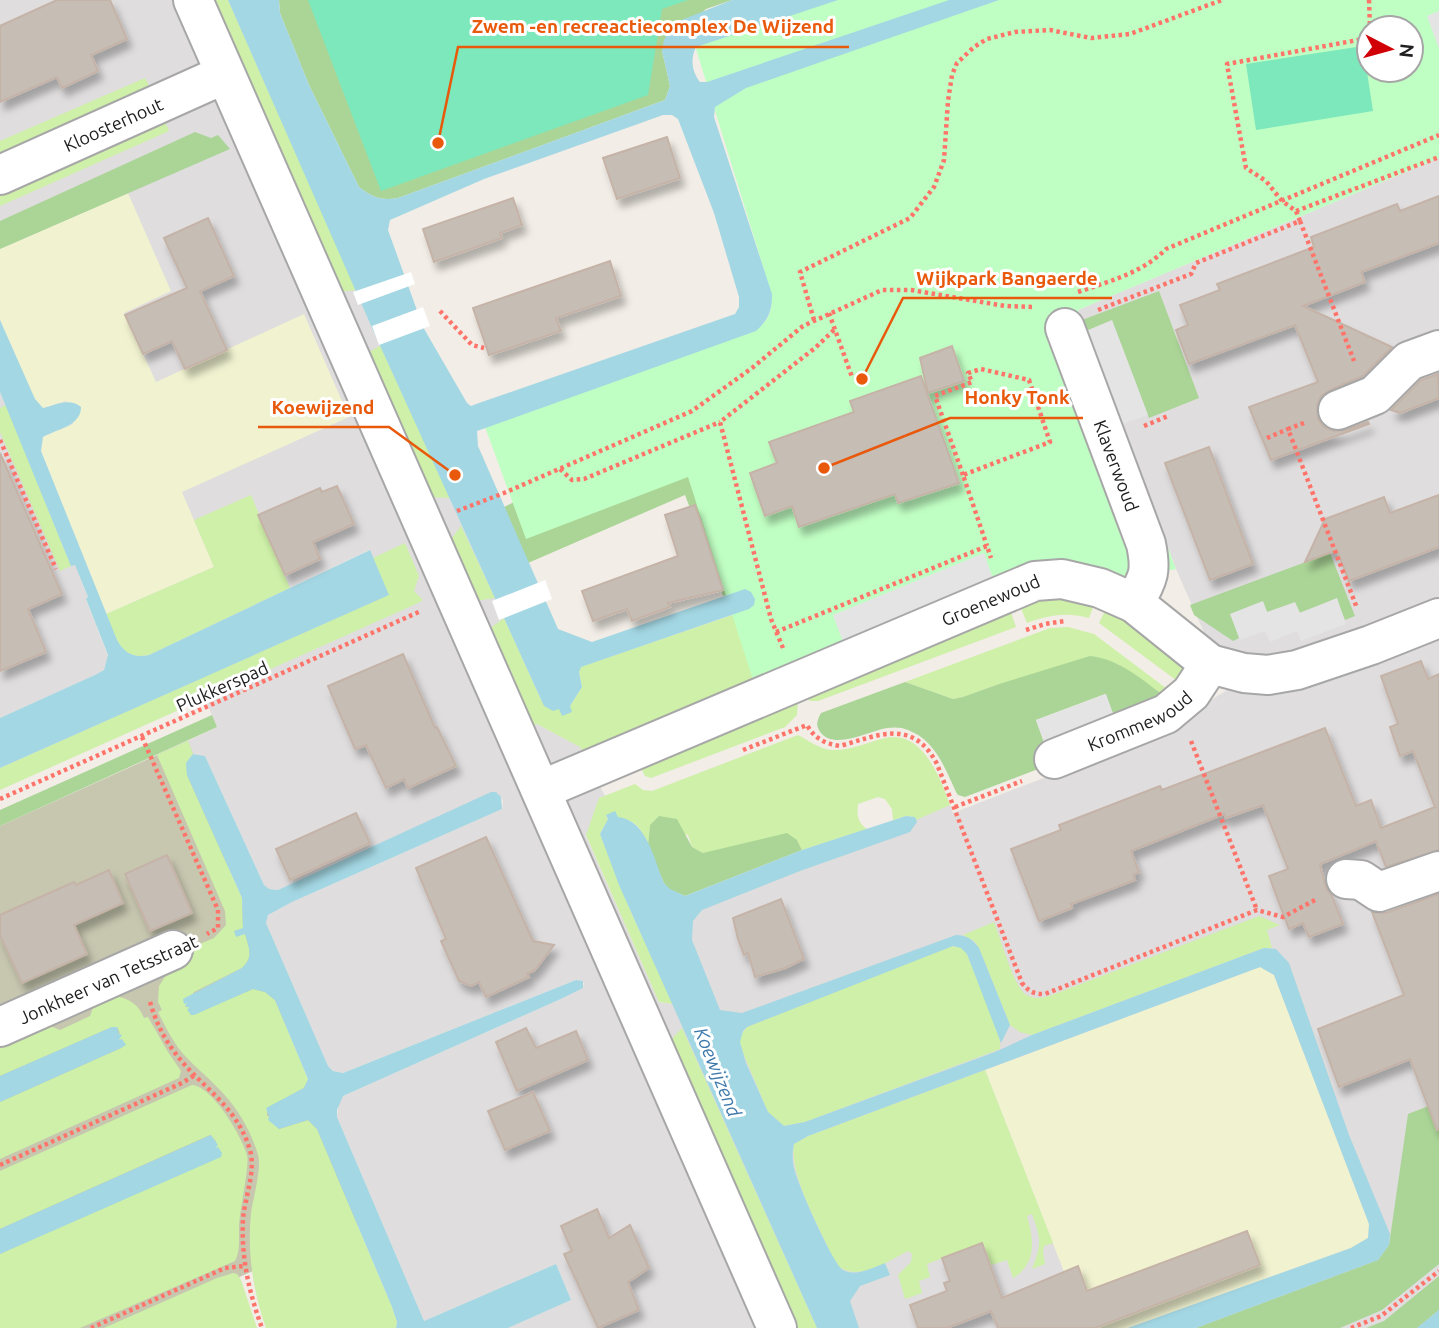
<svg xmlns="http://www.w3.org/2000/svg" width="1439" height="1328" font-family="Ubuntu,sans-serif">
	<defs>
		<filter id="shadow"><feDropShadow dx="4.5" dy="8" stdDeviation="3.5" flood-color="#0004"/></filter>
	</defs>
	<rect width="100%" height="100%" fill="#f2ede6"/>
	<g fill="#dfdddd">
		<path d="M0,0H228L372,328L542,702L530,727L537,724L580,747L605,796L599,798L586,836L659,1002L673,1004L817,1328H508L571,1300L556,1264L424,1321L337,1117L339,1102L343,1096L563,998L583,988L584,983L582,981L576,980L343,1073L333,1071L328,1066L266,923L268,915L292,902L502,809L503,801L501,797L278,890L268,889L264,885L205,756L193,754L188,741L217,727L205,699L422,600L378,568L369,550L149,655L58,429L0,320Z"/>
		<path d="M1439,158V1328H850L674,912L950,805L953,813L1178,726L1206,703L1229,689L1176,569L1078,310Z"/>
		<path d="M0,392L72,565L75,564L88,598L86,600L108,656L104,670L97,674L0,718Z"/>
	</g>
	<path fill="#c7c7b0" d="M188,741L193,754L189,758L358,1225L123,1328H0V826Z"/>
	<g fill="#f0f2d0">
		<path d="M128,193L171,291L124,313L156,382L304,314L349,417L182,492L214,567L106,614L41,451L43,437L73,424L66,401L43,408L34,399L0,320V249Z"/>
		<path d="M1260,967L1274,975L1371,1229L1368,1238L1351,1248L1128,1328H1086L985,1070Z"/>
	</g>
	<g fill="#cef0a8">
		<path d="M212,0H228L357,290L338,292Z"/>
		<path d="M145,78L151,89L0,156V141Z"/>
		<path d="M165,121L169,131L0,206V195Z"/>
		<path d="M381,345L388,363L451,498L429,497L367,356L371,351Z"/>
		<path d="M6,405L71,566L60,571L0,432V408Z"/>
		<path d="M251,495L290,588L149,655C119,661 116,637 106,614L214,567L194,520Z"/>
		<path d="M461,526L495,598L474,601L449,542Z"/>
		<path d="M405,543L419,576L414,591L423,600L416,604L0,790V768L388,595L373,558Z"/>
		<path d="M1062,596L1095,602L1089,618C1066,612 1049,615 1027,623L1019,603Z"/>
		<path d="M1009,607L1016,627L818,701H810L806,697Z"/>
		<path d="M1107,607L1120,614L1182,662L1184,668L1180,683L1099,623Z"/>
		<path d="M750,609L753,680L583,752L580,747L537,724L530,727L488,630L504,618L542,702L570,706L582,687L579,672L580,667Z"/>
		<path d="M1068,627L1094,634L1171,692L1166,697L1118,664L999,684L964,697L953,699L905,682L1050,628Z"/>
		<path d="M798,701L797,715L785,727L651,778L645,776L639,764Z"/>
		<path d="M798,735C808,740 821,750 832,750C849,751 869,742 885,738C923,730 940,778 950,805L916,820L914,817L906,816L893,820L892,809L885,799L878,797L858,804C857,815 857,822 867,829L802,850L797,840L703,853L692,847L688,835L650,825L648,846C639,821 632,819 606,816L608,819L600,834L632,914L673,1004L659,1002L586,835L599,798L635,784L643,790L652,791Z"/>
		<path d="M188,741L193,754L189,758L187,775L242,898L243,929L234,931L245,934C249,948 254,957 242,968L194,992L185,1007H190L188,1010L191,1015L253,989L265,992L275,1000L308,1079L304,1088L267,1108V1116H271L279,1129L308,1120L317,1129L392,1307L397,1322L396,1328H266C253,1291 247,1252 251,1213C253,1198 262,1168 258,1155C251,1130 235,1104 217,1087C207,1076 196,1068 186,1057C174,1044 166,1028 158,1012L162,1010L158,1002L159,986L181,952L214,938L226,925L225,911L157,755Z"/>
		<path d="M1259,916L1280,925L1267,930L1272,948H1264L1032,1035L1020,1032L1010,1025L979,948L974,941L963,935L994,922C1000,937 1014,986 1025,994C1034,1000 1043,998 1052,995Z"/>
		<path d="M951,946L961,947L967,954C975,975 1003,1030 1000,1049L805,1122L784,1126L768,1112L740,1046V1036L747,1027Z"/>
		<path d="M115,996C129,998 139,1005 144,1018L148,1017L168,1052L181,1071L179,1078L0,1159V1102L121,1048L116,1035L120,1033L117,1027H112L0,1076V1045L45,1024L60,1030L90,1016L95,1002Z"/>
		<path d="M682,1028L817,1328H796L669,1042Z"/>
		<path d="M985,1070L1053,1243L1044,1246L1043,1252L1045,1264L1032,1269C1042,1243 1041,1240 1032,1214L1027,1216C1034,1239 1037,1264 1013,1278L1007,1260L991,1265L983,1243L927,1264L930,1277L919,1281L922,1293L905,1299L898,1275L911,1262L912,1254L908,1251C888,1261 856,1284 836,1264C822,1232 789,1177 794,1144L808,1136Z"/>
		<path d="M192,1085C212,1086 242,1136 247,1155C250,1166 239,1212 239,1229C239,1240 240,1252 235,1261L80,1328H0V1254L218,1148L215,1149L213,1144L216,1141L210,1135L0,1229V1171Z"/>
		<path d="M233,1273L237,1274L241,1280L257,1328H104L217,1278Z"/>
	</g>
	<g fill="#abd597">
		<path d="M279,0H732L706,9L662,51L670,86L665,100L398,198C381,201 372,197 359,187L309,85L280,13Z"/>
		<path d="M195,132L211,138L218,135L230,149L0,249V221Z"/>
		<path d="M1159,291L1199,398L1149,418L1112,321L1086,331L1082,320Z"/>
		<path d="M713,429L745,590L723,596L685,495L528,563L504,507L554,483Z"/>
		<path d="M1330,553L1355,616L1345,620L1336,599L1299,613L1267,612L1262,602L1231,614L1239,638L1233,641L1194,615L1190,605Z"/>
		<path d="M1090,656C1120,659 1142,680 1166,697L1115,719L1105,694L1036,720L1045,745L1046,766L965,797L958,795L956,792C945,768 935,740 908,730C902,727 894,727 887,728C869,731 835,750 821,733C815,725 817,721 821,713L905,682L953,699L963,697L999,684Z"/>
		<path d="M212,715L217,727L0,826V810Z"/>
		<path d="M659,816L677,819L692,847L703,853L787,833L797,840L802,850L685,896L669,889L664,883L648,846L650,825Z"/>
		<path d="M1439,1102V1264L1382,1310L1340,1328H1196L1378,1260L1389,1245L1408,1114Z"/>
		<path d="M1439,1276V1310L1417,1328H1366L1384,1321Z"/>
	</g>
	<path fill="#c0ffc3" fill-rule="evenodd" d="M794,0H1439V158L1078,310L1176,569L1122,579H993L753,680L688,477L526,539L485,427L755,331C772,318 774,306 769,286L692,36ZM1369,28H1411V70H1369Z"/>
	<g fill="#7de8bb">
		<path d="M308,0H688L662,9L648,95L381,191Z"/>
		<path d="M1363,46L1373,111L1256,130L1246,64Z"/>
	</g>
	<g fill="#e4e4e4">
		<path d="M1439,11V49L1427,16Z"/>
		<path d="M1112,320L1148,415L1122,424L1086,331Z"/>
		<path d="M984,553L993,579L843,642L833,615Z"/>
		<path d="M1337,598L1346,624L1301,641L1297,631L1270,642L1265,631L1240,640L1230,614L1263,601L1267,612L1295,602L1300,613Z"/>
		<path d="M1106,694L1115,719L1045,745L1036,720Z"/>
	</g>
	<g fill="#a3d7e3" fill-rule="evenodd">
		<path d="M228,0H279L280,13L309,85L359,187C372,197 381,201 398,198L665,100L670,86L662,51L664,40L674,23L732,0H838L696,47C690,59 692,72 700,82H707L949,0H999L746,88L715,107L714,117L772,294C772,311 769,319 756,331L477,431L478,446L558,629L592,642L745,589L751,592L755,599L754,605L749,609L581,667L579,672L582,687L570,706L572,712L562,716L559,709L553,711L544,706L372,328ZM663,115H672L678,119L714,213L739,297V307L735,314L479,403L471,406L467,403L423,327L388,230L390,220L484,179Z"/>
		<path d="M0,320L35,399L43,408C56,405 69,397 81,407C81,426 57,429 43,437L41,451L117,640C125,654 134,658 149,655L370,550L389,595L0,768V718L97,674L104,670L108,655L86,599L88,597L75,565L71,566L0,392Z"/>
		<path d="M193,754L205,756L264,885L269,889L278,890L491,792H496L501,797L502,809L292,902L268,915L266,923L328,1066L333,1071L343,1073L576,980L583,981V988L563,998L343,1096L337,1110V1117L424,1321L556,1264L571,1300L508,1328H396L397,1322L392,1307L317,1129L308,1120L279,1129L268,1120L269,1117L266,1108L304,1088L308,1079L275,1000L265,992L253,989L194,1015H191L187,1009L190,1008L185,1006L187,1003L184,1004L183,999L242,968C254,957 249,948 245,934L236,937L234,931L243,928L242,898L187,775L186,763Z"/>
		<path d="M615,811L618,817C647,820 654,860 664,883L670,889L685,896L802,850L906,816L915,817L917,822L910,832L800,871L702,910L693,921L692,940L720,1010L742,1013L956,935C967,935 973,940 979,948L1010,1025L1001,1043L967,954L961,948L953,946L747,1027L743,1031L740,1042L746,1063L768,1112L784,1126L805,1122L995,1052L1032,1035L1264,948L1276,949L1289,963L1349,1135L1390,1234L1389,1245L1378,1260L1196,1328H1128L1351,1248L1368,1238L1369,1224L1274,975L1260,967L808,1136L794,1144C792,1153 792,1162 795,1171C798,1185 833,1264 843,1270C856,1277 872,1268 885,1263L890,1275L860,1286L850,1301L859,1328H817L619,885L600,834L608,819L606,815Z"/>
		<path d="M112,1027H117L119,1034L122,1035L119,1040L122,1039L126,1045L121,1048L0,1102V1076Z"/>
		<path d="M211,1135L218,1145L215,1148L218,1147L222,1153L221,1157L0,1254V1229Z"/>
		<path d="M1439,1310V1328H1417Z"/>
	</g>
	<g fill="#fff">
		<path d="M411,272L415,284L358,305L353,292Z"/>
		<path d="M423,307L430,326L379,345L372,326Z"/>
		<path d="M545,580L552,599L499,620L492,601Z"/>
	</g>
	<g fill="#c6bdb5" stroke="#c5b3a7" stroke-width="2" filter="url(#shadow)">
		<path d="M57,0H110L127,39L91,55L98,71L62,88L57,77L0,102V26Z"/>
		<path d="M667,137L680,178L617,199L603,158Z"/>
		<path d="M1439,196V243L1361,272L1365,282L1303,306L1392,347L1363,376L1330,390L1321,396L1317,406L1318,419L1324,427L1334,431L1346,430L1368,422L1369,424L1271,460L1249,407L1318,382L1295,325L1189,364L1176,330L1188,325L1180,305L1220,290L1217,284L1314,247L1311,237L1397,204L1400,211Z"/>
		<path d="M513,198L522,225L500,233L502,238L434,262L423,229Z"/>
		<path d="M208,218L234,276L200,291L227,350L185,369L172,341L143,354L125,315L187,288L164,238Z"/>
		<path d="M610,261L621,296L556,318L561,331L489,355L473,308Z"/>
		<path d="M952,346L964,381L928,393L920,358Z"/>
		<path d="M1438,374L1439,398L1400,413L1391,410L1421,380Z"/>
		<path d="M921,376L959,483L898,503L895,494L799,527L792,506L765,516L750,473L777,463L769,442L854,412L850,401Z"/>
		<path d="M1209,447L1253,564L1210,580L1165,463Z"/>
		<path d="M0,453L62,594L28,609L46,652L0,671Z"/>
		<path d="M337,486L354,524L313,542L320,559L285,575L258,515L320,488L322,492Z"/>
		<path d="M1439,495V547L1349,581L1337,550L1305,562L1325,519L1384,497L1390,513Z"/>
		<path d="M695,505L723,590L668,603L670,607L632,621L627,609L593,621L582,591L678,556L665,515Z"/>
		<path d="M403,654L435,728L437,727L456,766L408,788L404,779L386,788L366,745L355,749L328,686Z"/>
		<path d="M1421,661L1428,679L1439,674V850L1386,867L1376,841L1320,864L1326,888L1332,896L1343,924L1309,937L1303,923L1289,929L1269,876L1288,869L1263,805L1226,818L1224,814L1131,851L1139,872L1133,875L1135,880L1071,904L1072,908L1039,921L1011,849L1061,830L1059,825L1160,786L1162,790L1325,728L1356,806L1371,800L1381,828L1435,807L1413,751L1400,756L1390,727L1398,724L1381,676Z"/>
		<path d="M356,813L370,843L290,880L276,849Z"/>
		<path d="M486,837L533,941L554,945L535,970L527,974L529,977L486,997L479,982L471,986L459,981L441,941L446,939L416,868Z"/>
		<path d="M167,855L192,913L150,931L125,874Z"/>
		<path d="M109,870L123,903L74,925L87,954L22,983L0,935V915L74,882L76,885Z"/>
		<path d="M1439,894V1129L1437,1130L1410,1059L1339,1087L1318,1029L1404,995L1372,912L1386,913Z"/>
		<path d="M781,899L804,959L785,968L755,977L748,953L744,955L738,939L733,918Z"/>
		<path d="M526,1028L536,1048L576,1031L588,1060L517,1091L496,1042Z"/>
		<path d="M533,1092L550,1131L505,1150L488,1111Z"/>
		<path d="M597,1209L609,1238L630,1225L649,1268L628,1282L639,1310L598,1328L564,1254L572,1251L561,1226Z"/>
		<path d="M1247,1231L1260,1265L1095,1328H998L991,1311L947,1328H918L910,1305L947,1291L944,1283L950,1281L942,1258L982,1243L1002,1298L1078,1266L1087,1291Z"/>
	</g>
	<g fill="none" stroke-linecap="round" stroke-linejoin="round">
		<g stroke="#a7a7a7" stroke-width="42">
			<g id="street">
				<path d="M193,0L777,1328"/>
				<path id="s1" d="M0,175L225,74"/>
				<path id="s2" d="M1065,328L1146,544C1152,573 1148,578 1134,603"/>
				<path d="M1338,410L1375,395L1409,361L1439,350"/>
				<path id="s3" d="M1054,759L1166,714L1191,693L1210,664"/>
				<path id="s4" d="M541,790L1035,581L1062,579L1100,588L1134,603L1210,664L1244,673L1268,675L1297,670L1371,645L1439,618"/>
				<path d="M1346,879L1361,880L1379,892L1439,871"/>
				<path d="M0,1027L173,950"/>
			</g>
		</g>
		<g stroke="#ff746a" stroke-width="4.5" stroke-dasharray="3.5 3.5" stroke-linecap="butt">
			<path d="M1369,0L1370,28"/>
			<path d="M1296,211L1439,157"/>
			<path d="M1300,221L1354,361"/>
			<path d="M1078,292C1110,281 1142,273 1166,249L1439,135"/>
			<path d="M1098,310L1191,274L1196,263L1300,221L1296,211L1282,201L1266,181L1246,168L1227,64L1369,38"/>
			<path d="M440,311L472,345L484,348"/>
			<path d="M829,313L852,377"/>
			<path d="M814,320L800,272L910,218L934,187L944,160L948,101L952,75L957,63L974,47L987,39L1015,32L1050,30L1091,38L1130,34L1222,0"/>
			<path d="M1304,423L1288,429L1357,608"/>
			<path d="M1144,426L1168,416"/>
			<path d="M1267,438L1288,429"/>
			<path d="M0,440L56,569"/>
			<path d="M560,469L572,480L584,479L720,422"/>
			<path d="M963,475L935,396L972,382L968,373L981,369L1029,380L1050,442L963,475L987,546"/>
			<path d="M457,511L504,493L692,411L752,368L803,326L882,290H911L1005,306L1034,307"/>
			<path d="M1026,630L1045,624L1065,621"/>
			<path d="M776,632L987,546L991,558"/>
			<path d="M783,648L771,619L720,422L815,348L835,329"/>
			<path d="M142,737L218,910V928L207,934"/>
			<path d="M1191,741L1257,910"/>
			<path d="M743,750L807,725C814,738 825,744 840,746C879,735 913,718 937,764L1022,983C1029,992 1034,994 1045,994L1257,910L1283,917L1315,900"/>
			<path d="M0,799L421,611"/>
			<path d="M955,807L1022,781"/>
			<path d="M150,1002C155,1019 162,1035 173,1050C198,1086 236,1103 250,1150C256,1171 245,1197 243,1219C241,1258 249,1292 262,1328"/>
			<path d="M0,1165L182,1083L195,1075"/>
			<path d="M91,1328L225,1268L244,1266"/>
			<path d="M1351,1328L1381,1316L1439,1271"/>
		</g>
		<use href="#street" stroke="#fff" stroke-width="38"/>
	</g>
	<g text-anchor="middle" dominant-baseline="central" stroke-width="6" stroke-linejoin="round" paint-order="stroke">
		<g font-size="18" fill="#202020" stroke="#fff">
			<text stroke="none"><textPath href="#s1" startOffset="124">Kloosterhout</textPath></text>
			<text stroke="none"><textPath href="#s2" startOffset="147">Klaverwoud</textPath></text>
			<text stroke="none"><textPath href="#s4" startOffset="488">Groenewoud</textPath></text>
			<text transform="translate(222 686) rotate(-24)">Plukkerspad</text>
			<text stroke="none"><textPath href="#s3" startOffset="94">Krommewoud</textPath></text>
			<text transform="translate(108 979) rotate(-24)">Jonkheer van Tetsstraat</text>
		</g>
		<g font-size="19" font-style="italic" fill="#3d78aa" stroke="#fff">
			<text transform="translate(718 1072) rotate(68)">Koewijzend</text>
		</g>
	</g>
	<path fill="none" stroke="#e8590c" stroke-width="2.5" d="M438 143L458 47H849M862 379L903 298H1112M824 468L950 418H1083M455 475L389 427H258"/>
	<g fill="#e8590c" stroke="#fff" stroke-width="2.5">
		<circle cx="438" cy="143" r="7"/>
		<circle cx="862" cy="379" r="7"/>
		<circle cx="824" cy="468" r="7"/>
		<circle cx="455" cy="475" r="7"/>
	</g>
	<g font-size="19" text-anchor="middle" font-weight="bold" fill="#e8590c" stroke="#fff" stroke-width="6" stroke-linejoin="round" paint-order="stroke">
		<text x="653" y="33">Zwem -en recreactiecomplex De Wijzend</text>
		<text x="1007" y="285">Wijkpark Bangaerde</text>
		<text x="1017" y="404">Honky Tonk</text>
		<text x="323" y="414">Koewijzend</text>
	</g>
	<g transform="translate(1390 49) rotate(96)"><circle r="33" fill="#ffffff" stroke="#a6a6a6" stroke-width="2"/>
	<path d="M0-5L12 26L0 18L-12 26Z" fill="#d10007"/>
	<text y="-10" font-size="19" font-weight="bold" text-anchor="middle" fill="#202020">N</text>
	</g>
</svg>
